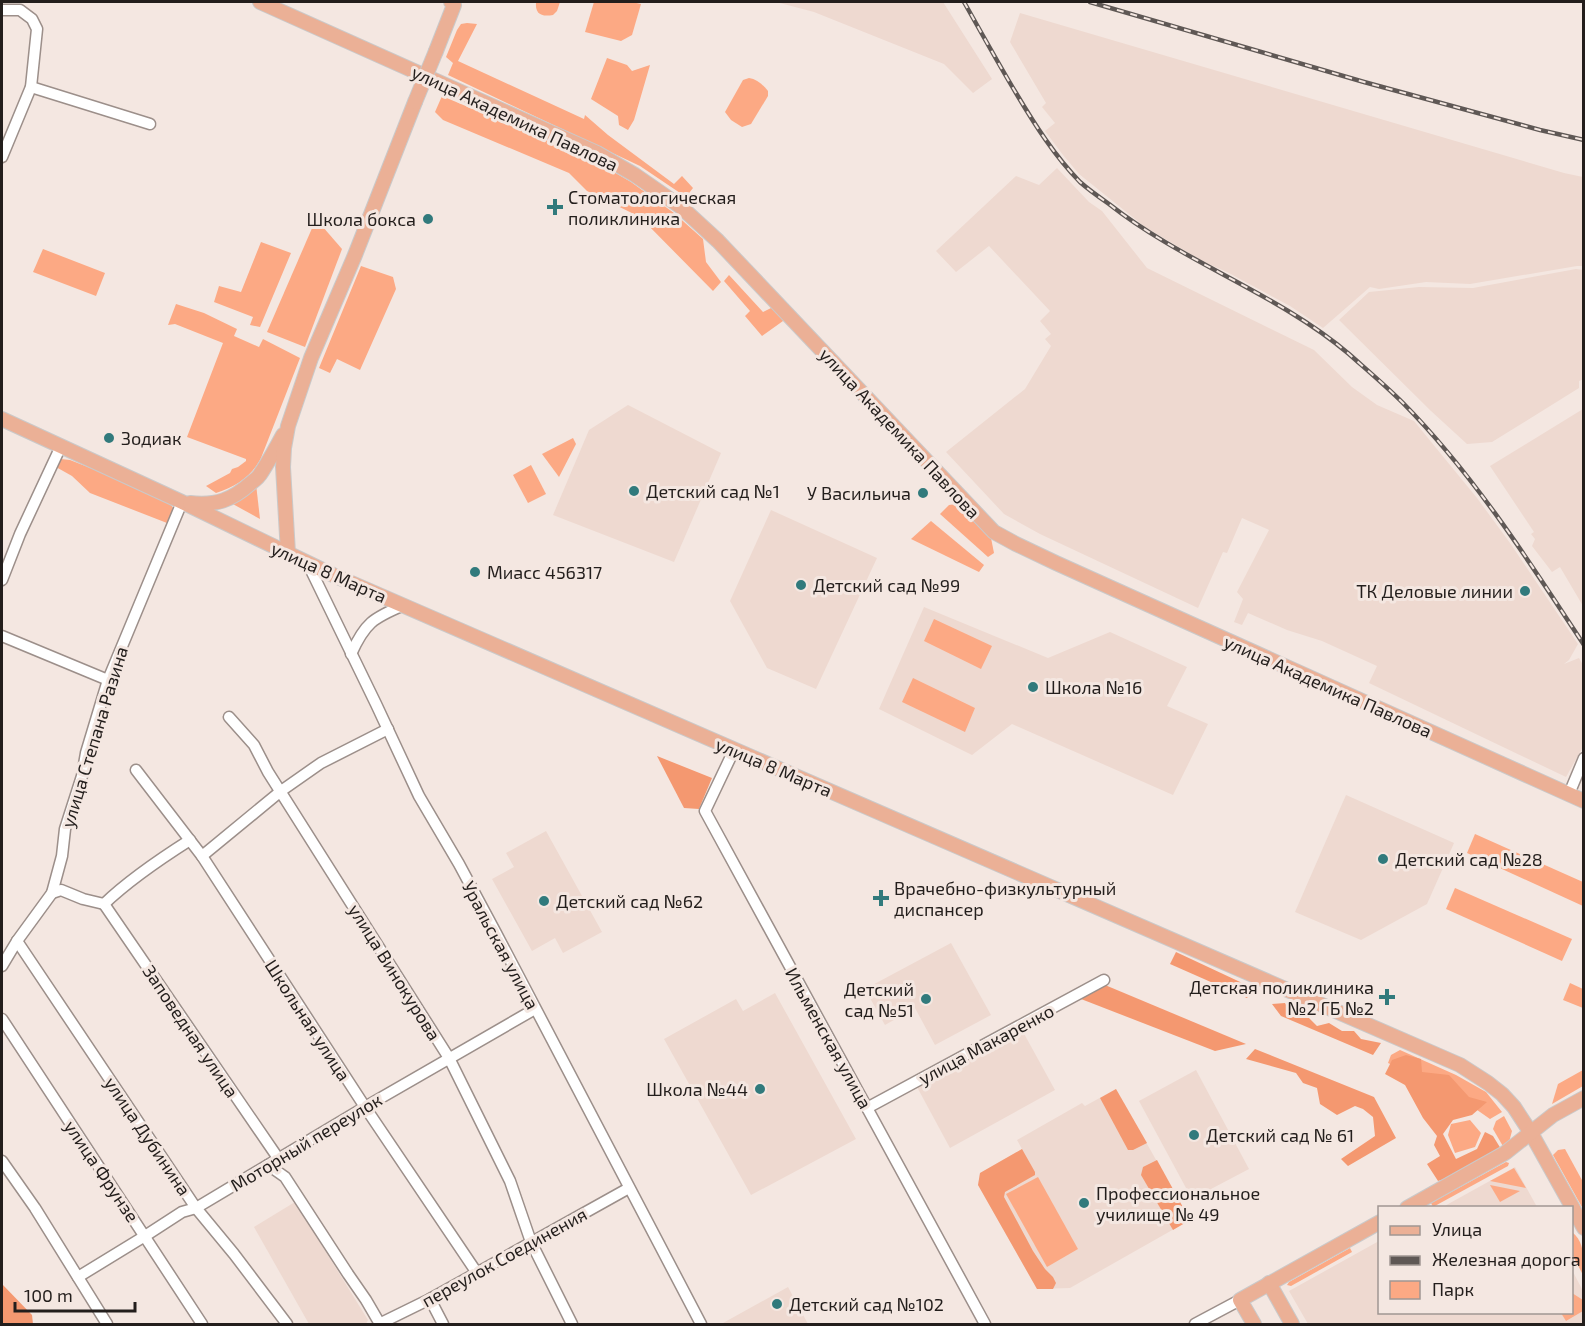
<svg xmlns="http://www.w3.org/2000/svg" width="1585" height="1326" font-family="'Exo 2',sans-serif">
	<rect width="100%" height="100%" fill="#f4e7e1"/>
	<g fill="#eed9d0">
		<path d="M776,2H943L992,79L973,93L944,64L814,12Z"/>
		<path d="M1020,13L1564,173L1583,177V266H1577L1470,284L1426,282L1379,289L1370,287L1323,328L1290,306L1227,272L1204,262L1145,227L1079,174L1063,155L1045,131L1055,123L1042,107L1046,103L1010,42Z"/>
		<path d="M1057,168L1089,202L1102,211L1147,268L1314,350L1352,387L1377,405L1414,421L1477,498L1510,543L1578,644L1569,660L1564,664L1579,658L1583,665V747L1566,777L1369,683L1377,666L1322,641L1287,630L1248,613L1242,625L1234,622L1243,599L1237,592L1269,530L1267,529L1242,518L1227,553L1223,552L1198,608L1040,534L1004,514L946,452L1025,389L1051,346L1045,339L1051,334L1040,321L1050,311L989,246L956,272L936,251L1016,176L1039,185Z"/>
		<path d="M1576,269L1584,270V379L1579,381V388L1492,442L1467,444L1431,411L1339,320L1369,292L1419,287L1473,288Z"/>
		<path d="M628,405L721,453L674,562L553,515L589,430Z"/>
		<path d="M1583,409L1584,410L1583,606L1560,567L1552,572L1532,546L1535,539L1531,534L1534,532L1490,466Z"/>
		<path d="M771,510L877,558L816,689L767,668L730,601Z"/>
		<path d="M924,607L1048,658L1110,632L1187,667L1167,706L1208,724L1173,795L1012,724L972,755L879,709Z"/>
		<path d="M1346,795L1454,843L1427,904L1361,940L1295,912Z"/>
		<path d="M546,831L602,932L563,953L555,938L532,951L492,879L514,867L506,853Z"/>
		<path d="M951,943L991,1015L935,1045L915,1008L885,1025L865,989Z"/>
		<path d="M775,993L856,1139L751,1195L664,1039L736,999L743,1011Z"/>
		<path d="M1022,1030L1055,1090L950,1148L917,1087Z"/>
		<path d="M1196,1070L1249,1169L1192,1199L1139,1101Z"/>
		<path d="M1116,1089L1190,1220L1070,1288L1037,1289L978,1185L980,1173L1022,1149L1017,1140L1082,1103L1085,1106Z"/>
		<path d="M1515,1167L1537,1207L1441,1208Z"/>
		<path d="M295,1202L368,1320L366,1324H309L254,1227Z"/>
		<path d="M1379,1241L1380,1312H1572V1270L1583,1291V1324H1308L1289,1291Z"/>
		<path d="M788,1287L808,1324H724L723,1323Z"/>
	</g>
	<g fill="#fca984">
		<path d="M536,2H560L557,11L553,15C541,17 535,14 536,2Z"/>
		<path d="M594,2H632L641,4L632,35L621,41L585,32Z"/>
		<path d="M467,23L477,24L458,61L584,119L585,115L608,135L674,184L682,176L693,188L686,197L640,166L448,75L453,63L446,57L457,30L461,24Z"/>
		<path d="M607,58L627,65L632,71L650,65L634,120L628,130L619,125L618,116L591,99Z"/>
		<path d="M749,78C757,79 763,85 768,91V96L751,124L742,127L731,120L725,112L743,80Z"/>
		<path d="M442,96L593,160L631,182L674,213L703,239L706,262L721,282L713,291L640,217L587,191L569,173L443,120L435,112Z"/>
		<path d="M316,219L342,249L305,347L267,332Z"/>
		<path d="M261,242L291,253L260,327L250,325L253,317L214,302L219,286L241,292Z"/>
		<path d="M43,249L105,273L96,296L33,272Z"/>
		<path d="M361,266L393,277L396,289L360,370L337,359L330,373L319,368Z"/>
		<path d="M729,275L763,312L775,306L784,315L783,321L762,336L745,316L750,311L724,281Z"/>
		<path d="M176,304L204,313L237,329L234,336L259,347L263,339L300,358L261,458C251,477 237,486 216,493L206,486L230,473L232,469L238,467L246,461V459L187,437L223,343L175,324L168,325Z"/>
		<path d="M573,438L576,444L559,477L542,454Z"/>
		<path d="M61,459L70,460L167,498L173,508L167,523L90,493L72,476L56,467Z"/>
		<path d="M531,465L546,494L528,503L513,475Z"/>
		<path d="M256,484L260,519L231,503Z"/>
		<path d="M956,504L991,538L994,553L988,557L940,514L949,505Z"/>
		<path d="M931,521L984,565L979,572L911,539Z"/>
		<path d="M934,619L992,646L981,669L924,641Z"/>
		<path d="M913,678L975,708L965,732L902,702Z"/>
		<path d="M1475,834L1583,882V906L1467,853Z"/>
		<path d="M1455,888L1572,939L1562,961L1446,909Z"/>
		<path d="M1570,983L1583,989V1008L1563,1000Z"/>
		<path d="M1400,1050L1456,1075L1486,1092L1502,1112L1490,1119L1450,1091L1388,1063L1391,1055Z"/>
		<path d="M1583,1070V1086L1552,1104L1558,1084Z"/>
		<path d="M1504,1116L1512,1131L1508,1146L1504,1148L1493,1129L1496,1121Z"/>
		<path d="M1470,1120L1481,1133L1475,1147L1455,1153L1448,1135L1451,1124Z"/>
		<path d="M1565,1149L1583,1182V1209L1553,1155L1558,1150Z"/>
		<path d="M1506,1162L1509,1163L1508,1166L1433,1207L1431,1203Z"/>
		<path d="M1514,1168L1526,1188L1490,1181Z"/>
		<path d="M1038,1177L1078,1249L1047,1267L1006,1194Z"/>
		<path d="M1490,1185L1520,1191L1500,1202Z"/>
		<path d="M1572,1232C1585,1242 1584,1260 1583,1275L1572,1254Z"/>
		<path d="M1350,1248L1352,1252L1291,1286L1287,1285L1289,1282Z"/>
		<path d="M1572,1293L1583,1300V1311L1566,1321L1561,1313L1572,1312Z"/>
	</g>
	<g fill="#f49870">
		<path d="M657,756L712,778L699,809L684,808Z"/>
		<path d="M1176,952L1253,988L1247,998L1170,964Z"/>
		<path d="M1105,985L1246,1044L1215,1051L1081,999Z"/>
		<path d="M1285,1003L1292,1015H1306L1317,1026L1329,1023L1342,1031H1354L1361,1039L1381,1043L1373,1055L1281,1016L1272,1004Z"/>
		<path d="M1255,1049L1374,1097L1396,1138L1348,1166L1341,1159L1375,1136L1373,1117L1363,1109L1355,1106L1337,1115L1320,1104L1317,1088L1303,1083L1296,1073L1246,1059Z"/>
		<path d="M1406,1055L1421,1059L1422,1072L1449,1075L1469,1097L1487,1102L1472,1115L1453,1120L1443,1134L1456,1159L1477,1149L1485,1132L1493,1136L1501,1149L1451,1177L1438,1181L1427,1164L1440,1156L1434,1145L1437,1136L1423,1118L1405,1085L1385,1074L1392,1060Z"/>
		<path d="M1116,1089L1147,1143L1133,1150H1128L1100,1098Z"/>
		<path d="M1022,1149L1035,1172V1175L1005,1192L1004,1197L1033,1251L1045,1269L1053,1277L1056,1283L1053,1289H1037L978,1185L980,1173Z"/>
		<path d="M1157,1160L1190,1220L1173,1230L1141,1175L1143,1167Z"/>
		<path d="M2,1284L32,1315L33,1324H2Z"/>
	</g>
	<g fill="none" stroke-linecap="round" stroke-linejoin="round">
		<g stroke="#9c8f8a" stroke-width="13">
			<g id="minor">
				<path d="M2,10H20L32,19L37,29L31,87L2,157"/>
				<path d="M31,87L150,124"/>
				<path d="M307,562L376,704L419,796L459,864L496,933L701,1324"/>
				<path d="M2,580L20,534L61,446"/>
				<path d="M2,636L108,680"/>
				<path d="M351,654C365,623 373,618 404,605"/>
				<path d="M229,717L254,745L268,772L449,1058L510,1181L531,1242L572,1324"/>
				<path d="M734,750L705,811L985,1324"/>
				<path d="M136,770L202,856L365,1107L477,1273"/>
				<path d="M1569,794L1584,758"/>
				<path d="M202,856L281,791L321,763L388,729"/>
				<path d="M52,893L61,890L83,899L104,904"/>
				<path d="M104,904L278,1158"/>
				<path d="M104,904C130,879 160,859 190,840"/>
				<path d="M17,941L196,1208L234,1254L287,1324"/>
				<path d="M2,966L17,941L52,893L62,856L65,829L82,776L86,753L108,680L182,502"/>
				<path d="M2,1019L202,1324"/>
				<path d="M867,1108L1104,980"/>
				<path d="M2,1161L35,1208L107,1324"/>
				<path d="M268,1165L285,1177L348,1274L366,1300L380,1324"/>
				<path d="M78,1277L145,1236L182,1212L196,1208L365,1107L535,1009"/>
				<path d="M430,1299L443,1324"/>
				<path d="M379,1324L430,1299L629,1188"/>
				<path d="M1195,1324L1240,1300"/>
			</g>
		</g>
		<g stroke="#cac9c9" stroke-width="16">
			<g id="major">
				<path d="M260,2L597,153L635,175L681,207L718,241L994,532L1016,544L1056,563L1584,801"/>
				<path d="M436,51L454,5L451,2"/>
				<path d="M2,419L182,502L333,575L1460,1065L1488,1083L1502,1094L1514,1107L1531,1133L1584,1228"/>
				<path d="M190,503C216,506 232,500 251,483C255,480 259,477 261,473C269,461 276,448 283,435"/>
				<path d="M288,553L283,467L284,448L288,426L311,358L355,255L415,102"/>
				<path d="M1407,1208L1505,1153L1553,1115L1584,1098"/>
				<path d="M1269,1283L1292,1324"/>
				<path d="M1254,1324L1240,1300L1380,1222"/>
			</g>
		</g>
		<use href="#minor" stroke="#fff" stroke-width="10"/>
		<use href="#major" stroke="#ebb096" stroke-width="14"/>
		<g stroke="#5f5855" stroke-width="4.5">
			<g id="rail">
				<path d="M964,2C981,32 998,63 1016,93C1035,125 1054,155 1080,182C1089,190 1099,197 1109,204C1184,263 1277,293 1349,354C1367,370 1386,386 1403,403C1474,475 1529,561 1584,645"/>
				<path d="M1090,2L1364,82L1540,130L1584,140"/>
			</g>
		</g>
		<use href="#rail" stroke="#f4e7e1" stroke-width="2" stroke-dasharray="7" stroke-linecap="butt"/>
		<g stroke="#cac9c9" stroke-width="16" stroke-linecap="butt">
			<path id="major-bridge" d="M415,102L436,51"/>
		</g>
		<use href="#major-bridge" stroke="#ebb096" stroke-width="14"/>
	</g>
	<g fill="#317a7c" stroke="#f4e7e1" stroke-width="2">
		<path d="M552 198h6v6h6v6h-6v6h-6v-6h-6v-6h6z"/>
		<circle cx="428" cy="219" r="6"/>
		<circle cx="109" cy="438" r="6"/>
		<circle cx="634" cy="491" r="6"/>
		<circle cx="923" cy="493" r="6"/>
		<circle cx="475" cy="572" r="6"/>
		<circle cx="801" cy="585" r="6"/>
		<circle cx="1525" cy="591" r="6"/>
		<circle cx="1033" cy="687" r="6"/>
		<circle cx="1383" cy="859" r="6"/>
		<path d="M878 889h6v6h6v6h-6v6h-6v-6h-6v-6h6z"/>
		<circle cx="544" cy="901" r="6"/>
		<path d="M1384 988h6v6h6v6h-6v6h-6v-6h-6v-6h6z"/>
		<circle cx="926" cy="999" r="6"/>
		<circle cx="760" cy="1089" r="6"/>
		<circle cx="1194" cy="1135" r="6"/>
		<circle cx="1084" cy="1203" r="6"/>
		<circle cx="777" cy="1304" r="6"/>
	</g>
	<g text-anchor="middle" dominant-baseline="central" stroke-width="6" stroke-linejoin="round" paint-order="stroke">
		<g font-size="18" fill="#231e1c" stroke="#f4e7e1">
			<text transform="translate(515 118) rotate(25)">улица Академика Павлова</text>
			<text transform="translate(900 433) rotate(47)">улица Академика Павлова</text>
			<text transform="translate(329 572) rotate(24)">улица 8 Марта</text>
			<text transform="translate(1328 686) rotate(24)">улица Академика Павлова</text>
			<text transform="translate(94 737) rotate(-73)">улица Степана Разина</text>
			<text transform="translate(774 767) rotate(23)">улица 8 Марта</text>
			<text transform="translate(501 945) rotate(62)">Уральская улица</text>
			<text transform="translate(395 972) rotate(58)">улица Винокурова</text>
			<text transform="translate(308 1020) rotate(57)">Школьная улица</text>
			<text transform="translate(191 1031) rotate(56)">Заповедная улица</text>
			<text transform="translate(829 1038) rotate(61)">Ильменская улица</text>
			<text transform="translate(986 1044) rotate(-28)">улица Макаренко</text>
			<text transform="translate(148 1136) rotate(56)">улица Дубинина</text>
			<text transform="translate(306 1142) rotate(-31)">Моторный переулок</text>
			<text transform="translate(102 1171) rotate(56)">улица Фрунзе</text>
			<text transform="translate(504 1257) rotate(-29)">переулок Соединения</text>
		</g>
		<g font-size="18" fill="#231e1c" stroke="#f4e7e1" text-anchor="start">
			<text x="568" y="197">Стоматологическая<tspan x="568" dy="21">поликлиника</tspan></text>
			<text x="416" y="219" text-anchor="end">Школа бокса</text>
			<text x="121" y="438">Зодиак</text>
			<text x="646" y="491">Детский сад №1</text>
			<text x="911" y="493" text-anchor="end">У Васильича</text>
			<text x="487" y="572">Миасс 456317</text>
			<text x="813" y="585">Детский сад №99</text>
			<text x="1513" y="591" text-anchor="end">ТК Деловые линии</text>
			<text x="1045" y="687">Школа №16</text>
			<text x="1395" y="859">Детский сад №28</text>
			<text x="894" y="888">Врачебно-физкультурный<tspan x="894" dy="21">диспансер</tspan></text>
			<text x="556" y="901">Детский сад №62</text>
			<text x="1374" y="987" text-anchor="end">Детская поликлиника<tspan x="1374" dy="21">№2 ГБ №2</tspan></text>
			<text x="914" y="989" text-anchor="end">Детский<tspan x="914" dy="21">сад №51</tspan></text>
			<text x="748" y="1089" text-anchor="end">Школа №44</text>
			<text x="1206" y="1135">Детский сад № 61</text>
			<text x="1096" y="1193">Профессиональное<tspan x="1096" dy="21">училище № 49</tspan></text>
			<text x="789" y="1304">Детский сад №102</text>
		</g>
	</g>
	<rect width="1585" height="1326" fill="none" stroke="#231e1c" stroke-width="6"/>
	<rect x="1378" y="1206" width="195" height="108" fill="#f4e7e1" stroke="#a09792" stroke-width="1.5"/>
	<rect x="1390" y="1226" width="30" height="9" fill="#ebb096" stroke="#a09792" stroke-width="1.5"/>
	<text x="1432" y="1236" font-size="18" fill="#231e1c">Улица</text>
	<rect x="1390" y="1256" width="30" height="9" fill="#5f5855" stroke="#a09792" stroke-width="1.5"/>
	<text x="1432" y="1266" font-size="18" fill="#231e1c">Железная дорога</text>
	<rect x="1390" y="1281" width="30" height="18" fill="#fca984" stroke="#a09792" stroke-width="1.5"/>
	<text x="1432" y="1296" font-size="18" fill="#231e1c">Парк</text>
	<path d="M15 1302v9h120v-9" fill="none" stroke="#231e1c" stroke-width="3"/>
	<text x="24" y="1302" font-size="18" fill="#231e1c" stroke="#f4e7e1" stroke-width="4.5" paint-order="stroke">100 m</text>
</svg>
